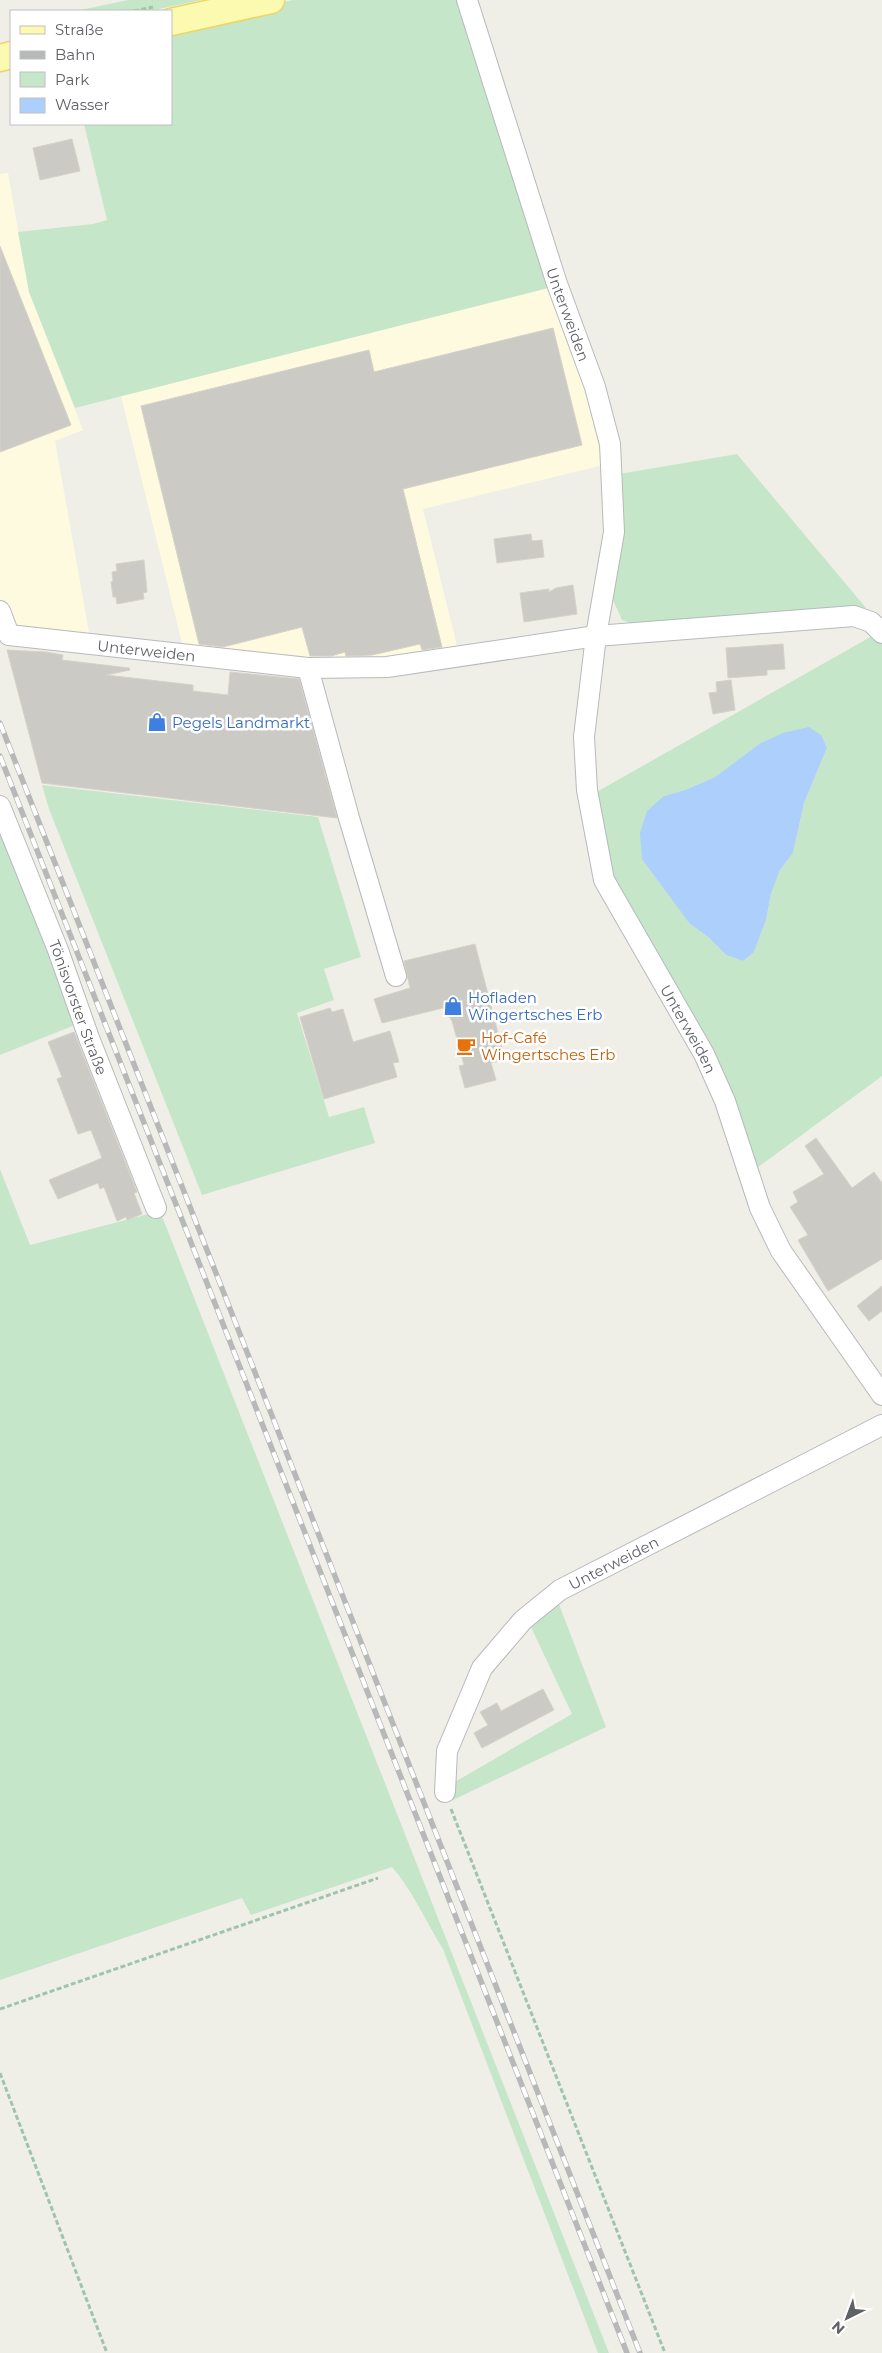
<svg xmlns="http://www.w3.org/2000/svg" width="882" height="2353" font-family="Montserrat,sans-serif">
	<rect width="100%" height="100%" fill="#f0efe7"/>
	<g fill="#fdfae0">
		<path d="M8,173L29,292L83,430L55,441L90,638L0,625V174Z"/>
		<path d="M552,287L592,397L607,464L423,509L458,650L313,665L184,651L121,396Z"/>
	</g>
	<g fill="#c5e6c9" fill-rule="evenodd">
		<path d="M128,0H202L149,11H76Z"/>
		<path d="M293,0H461L552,287L75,408L29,292L18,232L93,224L107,220L84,124H171V26Z"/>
		<path d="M737,454L866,608L634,624L622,620L613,600L619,474Z"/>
		<path d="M874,635L882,643V1076L754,1170L611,885L593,794ZM822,736L827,748L804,803L793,853L780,870L771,894L766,920L754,952L743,961L726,955L708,937L690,924L664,796L685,790L715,777L759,744Z"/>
		<path d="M42,785L318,817L361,957L324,969L334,1000L297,1013L329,1117L364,1107L375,1143L202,1195L49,809Z"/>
		<path d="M0,822L80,1023L0,1055Z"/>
		<path d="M0,1169L30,1245L160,1211L609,2353H598L443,1949C426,1922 413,1891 392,1867L251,1915L242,1898L0,1980Z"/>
		<path d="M557,1599L606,1727L453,1800V1783L572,1714L529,1623Z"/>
	</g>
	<path fill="#accffc" d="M809,727L822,736L827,748L804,803L793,853L780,870L771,894L766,920L754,952L743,961L726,955L708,937L690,924L642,859L640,833L647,811L664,796L685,790L715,777L759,744L783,733Z"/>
	<g fill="#cccac4" stroke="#d5d2c6">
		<path d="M72,139L80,171L40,180L33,148Z"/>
		<path d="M0,246L71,425L0,452Z"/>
		<path d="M553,328L582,445L403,489L442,647L422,650L420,644L372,655L346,656L345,652L331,656H310L302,627L223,647L199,644L141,406L369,350L374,372Z"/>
		<path d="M531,534L532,541L542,540L544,557L497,563L494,539Z"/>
		<path d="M144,560L147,592L143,593L144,599L117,604L116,597H113L111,582L113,581L112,572L117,571L116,564Z"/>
		<path d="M573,585L577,614L524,622L520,593L549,589V592L556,588Z"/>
		<path d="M783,644L785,669L767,670V675L728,678L726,648Z"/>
		<path d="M7,650L46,652L63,655L62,660L129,668L130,670L106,675L193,685V691L228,695L230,672L299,679L337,818L42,783Z"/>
		<path d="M731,680L735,710L713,714L709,693L717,692L716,682Z"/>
		<path d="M475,944L505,1060L491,1063L496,1080L465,1088L459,1066L464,1065L452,1021L443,1008L382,1023L374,999L410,988L404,961Z"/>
		<path d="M330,1008L332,1012L343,1009L353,1042L390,1031L399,1062L393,1063L397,1077L324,1099L300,1017Z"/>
		<path d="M74,1032L137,1192L134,1193L142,1214L127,1220L126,1217L117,1221L104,1187L100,1189L98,1183L58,1199L49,1180L102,1158L91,1130L78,1134L57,1079L62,1077L48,1042Z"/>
		<path d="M816,1138L852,1188L874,1172L882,1183V1259L828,1291L798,1240L808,1235L790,1207L798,1202L793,1192L824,1174L805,1146Z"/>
		<path d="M882,1286V1311L869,1321L857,1306Z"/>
		<path d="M543,1689L554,1710L482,1748L474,1733L488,1725L480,1712L497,1703L501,1711Z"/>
	</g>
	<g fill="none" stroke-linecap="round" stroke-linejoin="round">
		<g stroke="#b7b9bd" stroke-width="22">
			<g id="minor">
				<path id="s1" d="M467,0L556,281L595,387L610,444L614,532L596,636L584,737L587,790L604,880L704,1054L725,1101L760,1208L781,1251L882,1395"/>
				<path id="s2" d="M0,611L9,635L308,668L387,667L596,636L854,616L871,622L882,633"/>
				<path d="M308,668L349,818L396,976"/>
				<path id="s3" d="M0,806L58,950L89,1038L156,1208"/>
				<path id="s4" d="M445,1792L447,1751L482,1668L523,1620L560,1590L882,1425"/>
			</g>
		</g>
		<g stroke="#ecd765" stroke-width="29">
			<g id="major">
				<path d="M171,22L271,0"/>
				<path d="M0,58L11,55"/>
			</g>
		</g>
		<g stroke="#9dc5ae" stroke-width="3" stroke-dasharray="5 2.5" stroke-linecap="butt">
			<path d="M134,11L153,7"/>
			<path d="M451,1809L665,2353"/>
			<path d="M0,2009L378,1878"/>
			<path d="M0,2073L107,2353"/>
		</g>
		<use href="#minor" stroke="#fff" stroke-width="20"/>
		<use href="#major" stroke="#fcf9b1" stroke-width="26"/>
		<g stroke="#b7b8b8" stroke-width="5.5">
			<g id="rail">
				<path d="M0,723L640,2353"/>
				<path d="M0,756L627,2353"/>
			</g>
		</g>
		<use href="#rail" stroke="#fff" stroke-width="4" stroke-dasharray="11" stroke-linecap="butt"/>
	</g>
	<defs>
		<g id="shop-bare" transform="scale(1.5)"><path d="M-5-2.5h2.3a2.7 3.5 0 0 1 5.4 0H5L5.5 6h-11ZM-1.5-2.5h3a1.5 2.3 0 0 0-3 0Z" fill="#3f7fe0" stroke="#fff" stroke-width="2.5" paint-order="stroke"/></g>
		<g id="cafe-bare" transform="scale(1.5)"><path d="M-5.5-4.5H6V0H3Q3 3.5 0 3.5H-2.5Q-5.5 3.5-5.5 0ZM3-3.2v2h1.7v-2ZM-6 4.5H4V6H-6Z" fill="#e8710a" stroke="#fff" stroke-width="2.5" paint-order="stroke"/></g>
	</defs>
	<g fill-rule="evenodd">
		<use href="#shop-bare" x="157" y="722"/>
		<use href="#shop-bare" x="453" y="1006"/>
		<use href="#cafe-bare" x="466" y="1046"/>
	</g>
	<g text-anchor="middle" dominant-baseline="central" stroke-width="5" stroke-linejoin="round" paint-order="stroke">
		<g font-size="15" fill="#5f6167" stroke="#fff">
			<text stroke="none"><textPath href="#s1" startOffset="330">Unterweiden</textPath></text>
			<text stroke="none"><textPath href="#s2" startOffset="164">Unterweiden</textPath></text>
			<text stroke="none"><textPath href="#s3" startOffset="216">Tönisvorster Straße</textPath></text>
			<text stroke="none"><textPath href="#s1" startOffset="1078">Unterweiden</textPath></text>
			<text stroke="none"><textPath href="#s4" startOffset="302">Unterweiden</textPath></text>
		</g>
		<g font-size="15" fill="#366cbe" stroke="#fff" text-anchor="start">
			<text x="172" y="722">Pegels Landmarkt</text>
			<text x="468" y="997">Hofladen<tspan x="468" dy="17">Wingertsches Erb</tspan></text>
		</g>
		<g font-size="15" fill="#c56008" stroke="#fff" text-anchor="start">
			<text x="481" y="1037">Hof-Café<tspan x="481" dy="17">Wingertsches Erb</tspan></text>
		</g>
	</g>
	<rect x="10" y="10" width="162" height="115" fill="#ffffff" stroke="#bfc0c2"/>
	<rect x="20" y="26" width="25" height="8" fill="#fcf9b1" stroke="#bfc0c2"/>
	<text x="55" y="35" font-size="15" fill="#5f6167">Straße</text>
	<rect x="20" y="51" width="25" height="8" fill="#b7b8b8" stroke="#bfc0c2"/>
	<text x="55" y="60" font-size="15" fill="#5f6167">Bahn</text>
	<rect x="20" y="72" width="25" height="15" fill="#c5e6c9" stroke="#bfc0c2"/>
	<text x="55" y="85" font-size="15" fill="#5f6167">Park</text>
	<rect x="20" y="98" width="25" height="15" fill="#accffc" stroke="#bfc0c2"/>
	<text x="55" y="110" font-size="15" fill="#5f6167">Wasser</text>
	<g transform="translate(847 2318) rotate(222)" stroke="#ffffff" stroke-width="4" paint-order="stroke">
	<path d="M0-4L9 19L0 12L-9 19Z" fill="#5f6167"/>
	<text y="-8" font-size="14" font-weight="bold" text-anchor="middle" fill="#5f6167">N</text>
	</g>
</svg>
